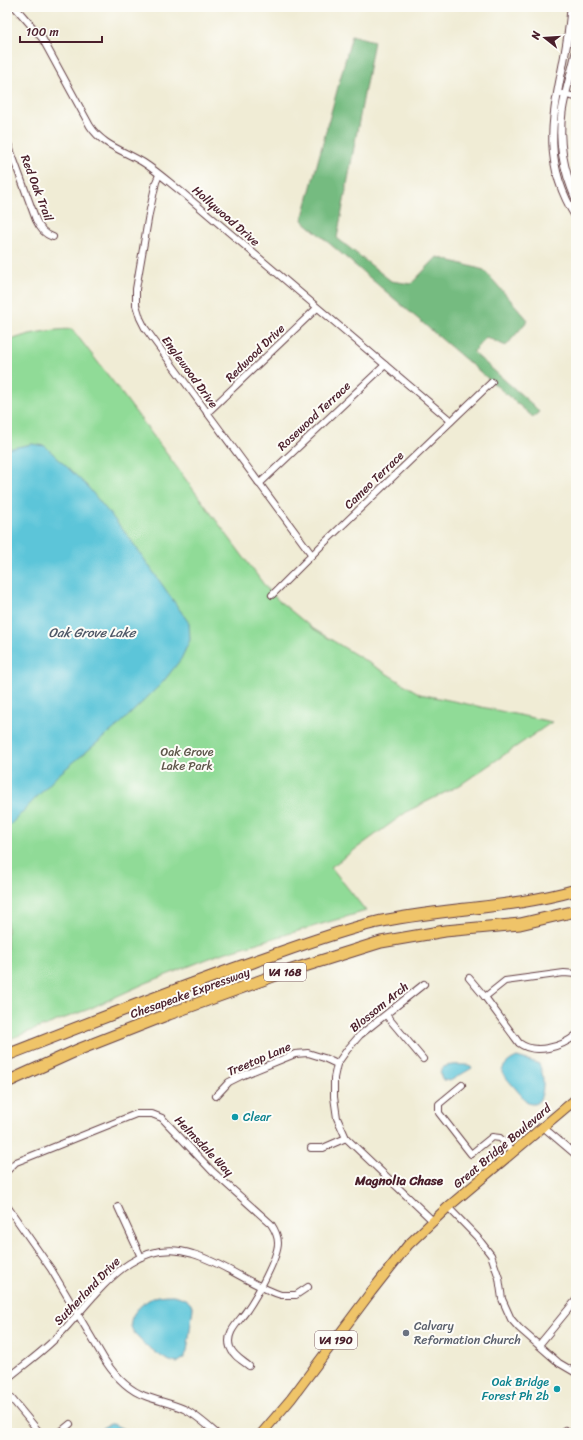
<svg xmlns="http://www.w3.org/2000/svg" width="583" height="1440" font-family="Sriracha,sans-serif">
	<rect width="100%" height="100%" fill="#fdfcf7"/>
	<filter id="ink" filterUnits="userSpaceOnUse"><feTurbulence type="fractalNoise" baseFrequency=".025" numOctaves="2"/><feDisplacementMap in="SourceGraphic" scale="8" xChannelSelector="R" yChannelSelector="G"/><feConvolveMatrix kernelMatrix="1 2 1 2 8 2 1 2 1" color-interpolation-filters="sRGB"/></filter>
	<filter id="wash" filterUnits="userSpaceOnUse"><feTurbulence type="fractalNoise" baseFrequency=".012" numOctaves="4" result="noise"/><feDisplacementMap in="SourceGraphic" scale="16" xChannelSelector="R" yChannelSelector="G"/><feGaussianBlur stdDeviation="0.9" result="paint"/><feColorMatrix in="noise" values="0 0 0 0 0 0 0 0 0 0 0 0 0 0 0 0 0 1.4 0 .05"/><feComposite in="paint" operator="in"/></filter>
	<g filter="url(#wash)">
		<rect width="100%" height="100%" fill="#f0ecd5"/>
		<path fill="#90db97" stroke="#6d7d61" d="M72,329L114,383L268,590L278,600L312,628L420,694L552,722L460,785L408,811L331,867L366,911L220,954L146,983L89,1009L7,1040V342C28,332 50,330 72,329Z"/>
		<path fill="#74bb80" stroke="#5f6d56" d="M352,35L374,41L337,238L391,281L411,284L437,257L484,270L528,320L506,346L486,337L473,352L534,406L539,412L533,417L302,220Z"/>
		<g fill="#5cc5d9" stroke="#537282">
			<path d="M32,444L45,446L87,486L128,536L189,623L190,640L181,659L163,682L120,724L58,775L7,828V449Z"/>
			<path d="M517,1057L538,1063C546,1072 546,1111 528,1103L502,1073V1071C504,1064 510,1060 517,1057Z"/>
			<path d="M468,1065L471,1066L472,1068L450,1081L443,1080C432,1062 458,1065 468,1065Z"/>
			<path d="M174,1295C182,1297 190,1300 193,1308L187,1352L183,1359L177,1363C166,1361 159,1355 150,1348C144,1344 137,1338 133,1331C124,1317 144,1301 155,1297C161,1295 168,1295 174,1295Z"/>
			<path d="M109,1424H113L132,1433H99L102,1428Z"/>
		</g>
	</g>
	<g filter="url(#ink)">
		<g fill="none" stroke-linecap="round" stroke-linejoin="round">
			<g stroke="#633e44" stroke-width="8">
				<g id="minor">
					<path d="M15,7L42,38L90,126C103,146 125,151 144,163C158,172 171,184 184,194L451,421"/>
					<path d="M562,94L576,97"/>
					<path d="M7,141L36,220C40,228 44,234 53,237"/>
					<path d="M159,175L156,182L149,214L136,289V305L140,318L145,328L312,555"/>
					<path d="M207,413L317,308"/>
					<path d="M259,484L385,365"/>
					<path d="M272,595L322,545L492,382"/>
					<path d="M469,978L485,997L519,1043C535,1055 562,1047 576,1035"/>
					<path d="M424,984L360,1035L347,1050L337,1064L334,1078V1097L337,1118L346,1138L433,1221"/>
					<path d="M485,997L505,981L564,973L576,974"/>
					<path d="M386,1015L423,1059"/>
					<path d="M462,1085L439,1104V1113L471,1154L492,1137L500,1138L514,1152"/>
					<path d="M216,1096L229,1082L241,1076L295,1054L308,1053L324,1058L337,1064"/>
					<path d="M543,1127L576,1155"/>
					<path d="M311,1148H323L346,1138"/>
					<path d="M7,1171L16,1162L29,1157L136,1114H152L162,1118L212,1171L271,1224C275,1230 278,1236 278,1243C278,1258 256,1297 247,1310C240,1321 225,1332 230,1347C233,1356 243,1361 249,1366"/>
					<path d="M7,1206L51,1269L106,1362C116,1377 128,1390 145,1396C158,1401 171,1403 184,1409C196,1415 206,1424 216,1433"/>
					<path d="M118,1207L141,1257"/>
					<path d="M448,1207L477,1237L491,1255L499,1278L502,1299L511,1319L519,1328L559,1363L576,1373"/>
					<path d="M539,1345L576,1300"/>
					<path d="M7,1379C25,1364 44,1351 60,1334C96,1297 132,1234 193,1254C224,1263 250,1285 281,1295H296L308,1287"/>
					<path d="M7,1393L40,1433"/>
					<path d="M565,1430L569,1433"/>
					<path d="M59,1433L70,1424"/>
				</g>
			</g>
			<g stroke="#633e44" stroke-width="9">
				<g id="tertiary">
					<path d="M571,7C567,84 529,143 576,217"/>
					<path d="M576,52C572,72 565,92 562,112C558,142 564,172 576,199"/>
				</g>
			</g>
			<g stroke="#633e44" stroke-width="11">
				<path id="primary" d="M262,1433L291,1399L371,1292L408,1245L448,1207L576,1099"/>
			</g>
			<g stroke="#633e44" stroke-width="13">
				<g id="motorway">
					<path d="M7,1055C89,1023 170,991 253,962C293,948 332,933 373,923C440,908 510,909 576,890"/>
					<path d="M7,1082L80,1049L169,1014L279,974L381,942L445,931L520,924L576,911"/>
				</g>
			</g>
			<use href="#minor" stroke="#fff" stroke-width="6"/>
			<use href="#tertiary" stroke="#fff" stroke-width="7"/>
			<use href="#primary" stroke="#efc469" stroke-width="9"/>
			<use href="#motorway" stroke="#efc469" stroke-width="11"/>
		</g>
	</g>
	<g fill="#0f9aa8" stroke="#fdfcf7" stroke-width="1.5">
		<circle cx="235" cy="1117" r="4"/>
		<circle cx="557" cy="1389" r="4"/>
	</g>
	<circle fill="#6b7280" stroke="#fdfcf7" stroke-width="1.5" cx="406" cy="1333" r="4"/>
	<g text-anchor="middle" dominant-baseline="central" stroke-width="4" stroke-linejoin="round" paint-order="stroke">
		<g fill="#fdfcf7" stroke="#806168" stroke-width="1">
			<rect x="264" y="963" width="42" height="18" rx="3"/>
			<rect x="315" y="1331" width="42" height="18" rx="3"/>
		</g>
		<g font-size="11" font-weight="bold" fill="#4a1f2b">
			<text x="285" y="972">VA 168</text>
			<text x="336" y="1340">VA 190</text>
		</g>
		<g font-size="12" fill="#4a1f2b" stroke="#fdfcf7">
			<text transform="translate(37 188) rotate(69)">Red Oak Trail</text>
			<text transform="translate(226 216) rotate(41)">Hollywood Drive</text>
			<text transform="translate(255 353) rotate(-44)">Redwood Drive</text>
			<text transform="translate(190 372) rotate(54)">Englewood Drive</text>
			<text transform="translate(314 416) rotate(-43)">Rosewood Terrace</text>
			<text transform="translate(374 480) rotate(-44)">Cameo Terrace</text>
			<text transform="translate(190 993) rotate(-20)">Chesapeake Expressway</text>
			<text transform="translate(379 1007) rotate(-39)">Blossom Arch</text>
			<text transform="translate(259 1059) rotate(-23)">Treetop Lane</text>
			<text transform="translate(204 1146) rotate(46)">Helmsdale Way</text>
			<text transform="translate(502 1146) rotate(-40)">Great Bridge Boulevard</text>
			<text transform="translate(87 1291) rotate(-46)">Sutherland Drive</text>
		</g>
		<g font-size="12" fill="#5f574b" stroke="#fdfcf7">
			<text x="187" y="752">Oak Grove<tspan x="187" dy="14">Lake Park</tspan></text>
		</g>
		<g font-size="12" fill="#0d838f" stroke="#fdfcf7" text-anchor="start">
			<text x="243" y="1117">Clear</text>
			<text x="549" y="1382" text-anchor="end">Oak Bridge<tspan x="549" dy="14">Forest Ph 2b</tspan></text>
		</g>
		<g font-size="12" fill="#5b616d" stroke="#fdfcf7" text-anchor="start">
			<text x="414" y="1326">Calvary<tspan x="414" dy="14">Reformation Church</tspan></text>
		</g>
		<g font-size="13" font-style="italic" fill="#505968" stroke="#fdfcf7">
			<text x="92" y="632">Oak Grove Lake</text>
		</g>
		<g font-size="13" font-weight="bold" fill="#4a1f2b" stroke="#fdfcf7">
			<text x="399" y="1180">Magnolia Chase</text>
		</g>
	</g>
	<rect width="583" height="1440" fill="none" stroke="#fdfcf7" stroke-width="24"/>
	<g transform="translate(545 38) rotate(287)" stroke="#fdfcf7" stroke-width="3" paint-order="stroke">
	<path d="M0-3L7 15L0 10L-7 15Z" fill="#4a1f2b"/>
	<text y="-6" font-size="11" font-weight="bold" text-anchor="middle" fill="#4a1f2b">N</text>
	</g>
	<path d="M20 36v6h82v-6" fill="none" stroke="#4a1f2b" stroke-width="2"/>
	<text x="26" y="36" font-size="12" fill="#4a1f2b" stroke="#fdfcf7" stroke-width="3" paint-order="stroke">100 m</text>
</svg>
